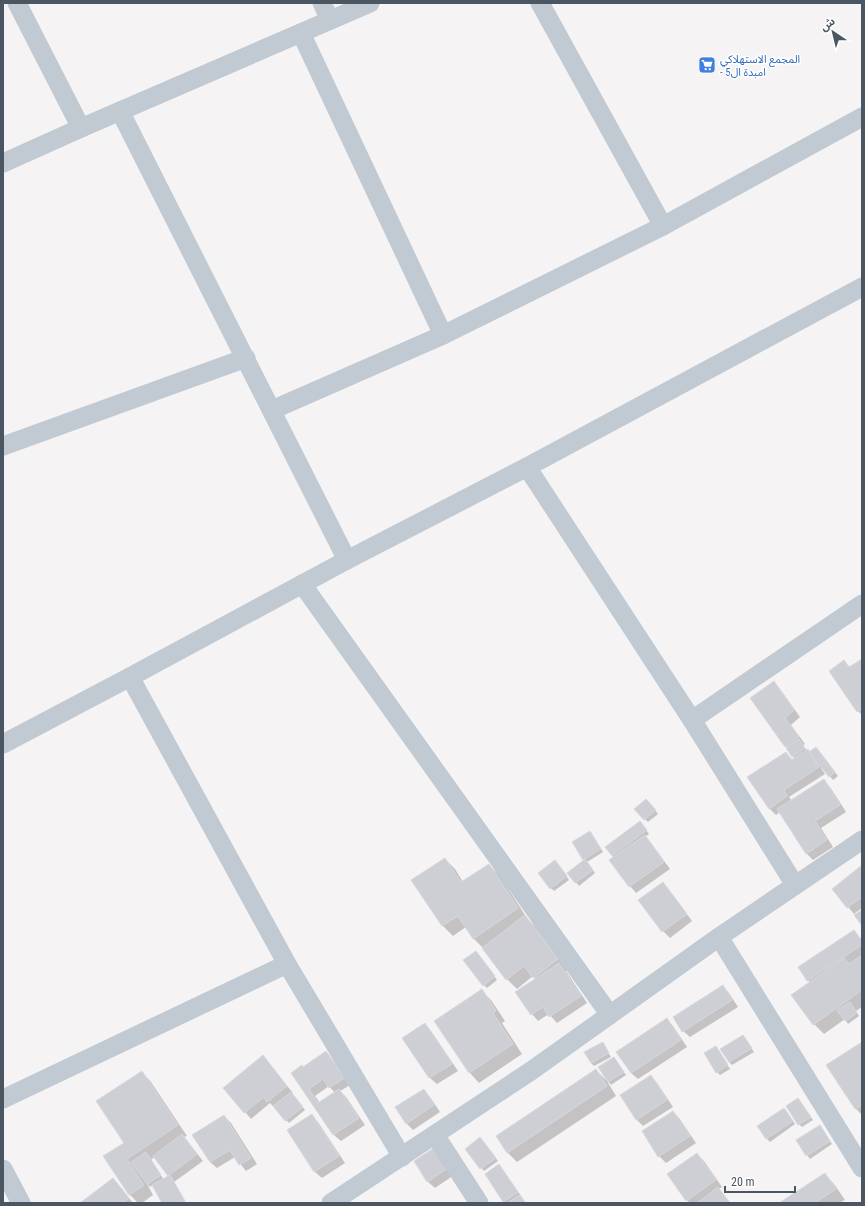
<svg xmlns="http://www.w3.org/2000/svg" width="865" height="1206" font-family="'Roboto Condensed','Noto Sans Arabic',sans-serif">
	<rect width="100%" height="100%" fill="#f5f3f3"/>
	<g fill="#0003" fill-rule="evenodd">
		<path d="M862,660V715L858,711L844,662L850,668Z"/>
		<path d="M773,682L780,689L800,717L791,725L805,744L803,745L807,751L810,753L819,751L838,776L833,780L822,767L821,768L825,774L789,797L792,801L823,780L830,787L846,812L821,828L833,847L813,860L806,853L780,812L776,815L769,808L786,753L793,760L795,759L786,746Z"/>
		<path d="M649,803L658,814L648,822L645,819Z"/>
		<path d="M643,826L649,834L645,837L651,843L670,869L636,893L630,886L611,860L615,858L612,856Z"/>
		<path d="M590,832L603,852L587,862L595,873L579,886L569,873L585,861L584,859Z"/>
		<path d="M445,859L455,869L463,882L489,865L499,875L527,918L535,926L567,970L566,971L587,1003L557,1023L549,1014L538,1021L532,1014L536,979L533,976L517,989L507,979L483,948L473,938L466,927L453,936L443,926L413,880Z"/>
		<path d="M558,864L569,880L554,891L551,888Z"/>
		<path d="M862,866V908L854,914L833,889Z"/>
		<path d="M663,883L669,890L692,921L670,938L663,931L640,900Z"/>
		<path d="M854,931L862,940V1007L856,1011L859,1016L848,1024L845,1019L824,1034L814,1024L810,983L799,967Z"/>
		<path d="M478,955L497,980L487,988L484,985Z"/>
		<path d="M723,986L729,993L738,1007L690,1037L683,1031Z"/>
		<path d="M482,991L491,1000L505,1021L502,1023L522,1054L479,1083L470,1073L435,1021Z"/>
		<path d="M667,1020L673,1026L687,1047L638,1079L631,1073L618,1052Z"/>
		<path d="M424,1024L431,1031L458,1071L437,1084L430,1078L404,1038Z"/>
		<path d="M743,1036L754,1052L732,1065L729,1062Z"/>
		<path d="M602,1043L611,1057L594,1066L591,1063Z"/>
		<path d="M862,1043V1115L856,1109L827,1065Z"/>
		<path d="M716,1047L730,1069L720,1075L717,1072Z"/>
		<path d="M326,1052L332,1059L350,1085L340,1091L346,1097L365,1125L341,1141L334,1135L292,1073L304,1068ZM329,1086L335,1093L320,1103L315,1096Z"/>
		<path d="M263,1057L293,1093L292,1094L305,1110L289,1123L270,1103L251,1119L225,1088Z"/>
		<path d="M614,1058L626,1075L611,1085L608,1081Z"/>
		<path d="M596,1070L607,1081L616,1096L517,1162L507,1152Z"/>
		<path d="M142,1072L151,1082L187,1136L184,1137L203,1161L174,1182L186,1203H163L153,1185L150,1187L146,1182L153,1195L142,1203H138L130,1195L105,1156L125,1143ZM154,1157L168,1176L169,1177L164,1180L151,1160Z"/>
		<path d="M651,1076L657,1083L673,1107L643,1126L637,1120L621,1096Z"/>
		<path d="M424,1090L430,1097L440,1112L413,1130L407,1124L397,1108Z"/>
		<path d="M798,1099L813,1120L802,1127L799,1124Z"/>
		<path d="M784,1109L795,1124L770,1142L767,1139Z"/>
		<path d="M672,1112L679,1118L696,1143L666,1163L659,1156Z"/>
		<path d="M224,1116L231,1123L257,1164L246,1171L235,1157L217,1168L210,1162Z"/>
		<path d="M312,1116L318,1122L345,1163L322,1178L315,1172L289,1131Z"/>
		<path d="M820,1126L832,1144L810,1159L797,1141Z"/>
		<path d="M483,1141L498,1161L484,1171L466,1149Z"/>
		<path d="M437,1147L457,1173L435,1188L428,1182L415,1161Z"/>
		<path d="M697,1154L704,1161L722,1187L719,1189L730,1203H690L687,1200Z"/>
		<path d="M499,1166L502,1169L526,1203H505L503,1201Z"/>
		<path d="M824,1174L834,1184L845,1200L841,1202L842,1203H781Z"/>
		<path d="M113,1179L133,1203H81Z"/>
	</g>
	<g fill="#cdcfd5" stroke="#d7d9de">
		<path d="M862,659V708L857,712L829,671L844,660L849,667Z"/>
		<path d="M774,681L794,710L785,718L799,737L785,747L750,698Z"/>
		<path d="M799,739L805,748L792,757L786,748Z"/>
		<path d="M816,747L835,772L829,777L809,752Z"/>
		<path d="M808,749L819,767L784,790L787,796L769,809L747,777L786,752L791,760Z"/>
		<path d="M824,779L840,805L815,821L827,840L806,854L777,809Z"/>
		<path d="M646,799L656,810L644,820L634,809Z"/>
		<path d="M640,821L647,830L612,856L605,847Z"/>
		<path d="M590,831L601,849L583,860L572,842Z"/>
		<path d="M645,835L664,862L629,887L609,860Z"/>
		<path d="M445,858L461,882L489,864L518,908L473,939L458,916L442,926L411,880Z"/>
		<path d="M585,859L593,870L575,883L567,873Z"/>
		<path d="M555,860L567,876L550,889L538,873Z"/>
		<path d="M862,865V897L847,908L832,889Z"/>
		<path d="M663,882L687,914L662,932L638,900Z"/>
		<path d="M862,910V926L854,915Z"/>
		<path d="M525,915L558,959L533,978L524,966L506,980L482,948Z"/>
		<path d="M854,930L862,941V945L807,981L798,967Z"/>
		<path d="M476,951L495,976L483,986L463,960Z"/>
		<path d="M862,955V990L813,1025L791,995L844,958L849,964Z"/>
		<path d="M559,963L581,996L549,1017L543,1007L531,1015L515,992Z"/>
		<path d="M723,985L732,1000L682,1032L673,1017Z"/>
		<path d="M482,989L496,1011L493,1013L513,1044L469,1073L434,1021Z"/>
		<path d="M850,1002L857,1013L845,1021L837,1010Z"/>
		<path d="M667,1018L681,1040L631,1073L616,1052Z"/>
		<path d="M425,1023L452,1064L429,1078L402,1038Z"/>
		<path d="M743,1035L752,1048L729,1062L720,1049Z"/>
		<path d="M603,1042L609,1053L591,1063L584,1052Z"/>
		<path d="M862,1042V1105L855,1109L826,1065Z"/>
		<path d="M716,1046L728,1065L716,1073L704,1053Z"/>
		<path d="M326,1051L344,1078L329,1088L323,1079L309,1089L318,1103L339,1089L359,1118L333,1135L291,1073L302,1065L303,1067Z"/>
		<path d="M263,1055L287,1086L267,1102L264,1097L244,1113L223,1088Z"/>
		<path d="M614,1057L624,1072L608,1082L598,1067Z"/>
		<path d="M596,1069L607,1086L507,1153L496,1136Z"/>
		<path d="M142,1071L178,1125L127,1159L144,1185L129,1195L103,1156L124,1143L96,1101Z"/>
		<path d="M651,1075L667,1100L636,1120L620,1095Z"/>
		<path d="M424,1089L434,1105L406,1124L395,1107Z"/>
		<path d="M291,1092L303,1107L285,1121L273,1106Z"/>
		<path d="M798,1098L811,1117L798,1125L786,1106Z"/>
		<path d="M784,1108L793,1121L766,1139L757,1126Z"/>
		<path d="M673,1111L690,1136L658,1157L642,1131Z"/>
		<path d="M312,1114L339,1156L314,1172L287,1130Z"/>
		<path d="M224,1115L251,1158L239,1165L230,1150L210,1162L192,1135Z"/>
		<path d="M820,1125L830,1141L806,1156L796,1140Z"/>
		<path d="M182,1134L197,1154L168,1176L153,1156Z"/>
		<path d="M480,1137L496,1158L480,1169L465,1149Z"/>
		<path d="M437,1146L451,1166L427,1182L414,1161Z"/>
		<path d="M146,1152L161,1175L147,1184L131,1162Z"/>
		<path d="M697,1153L716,1180L686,1201L667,1174Z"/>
		<path d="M499,1164L518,1192L503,1202L485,1174Z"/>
		<path d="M825,1173L836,1189L815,1203H779Z"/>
		<path d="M170,1175L185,1201L181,1203H162L152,1185Z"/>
		<path d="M113,1178L129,1198L123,1203H80Z"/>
		<path d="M718,1187L730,1203H697Z"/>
		<path d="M520,1195L525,1203H507Z"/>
	</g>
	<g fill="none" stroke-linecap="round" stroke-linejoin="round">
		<g stroke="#c1cad2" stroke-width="19">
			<path d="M17,3L81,128"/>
			<path d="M322,3L330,20"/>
			<path d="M540,3L663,226"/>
			<path d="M301,33L443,335"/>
			<path d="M120,111L347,560"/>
			<path d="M3,163L81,128L370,3"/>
			<path d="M272,410L443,335L663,226L862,117"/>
			<path d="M3,446L246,358"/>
			<path d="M527,467L692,720L795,885"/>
			<path d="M302,584L610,1015"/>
			<path d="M130,677L287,964L402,1157"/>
			<path d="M692,720L862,604"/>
			<path d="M3,744L130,677L347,560L527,467L862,287"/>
			<path d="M719,937L862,1168"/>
			<path d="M3,1099L287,964"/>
			<path d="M435,1135L479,1203"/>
			<path d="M3,1169L21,1203"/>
			<path d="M331,1203L531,1071L719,937L862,840"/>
		</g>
	</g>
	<defs>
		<g id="supermarket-square" transform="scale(0.9)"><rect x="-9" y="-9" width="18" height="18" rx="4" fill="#3f7fe0" stroke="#fff"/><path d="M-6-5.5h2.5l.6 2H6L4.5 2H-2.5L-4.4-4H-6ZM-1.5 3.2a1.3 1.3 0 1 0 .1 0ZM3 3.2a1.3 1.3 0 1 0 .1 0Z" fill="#fff"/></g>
	</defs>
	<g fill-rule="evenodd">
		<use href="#supermarket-square" x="707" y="65"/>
	</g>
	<g text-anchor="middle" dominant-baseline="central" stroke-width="3" stroke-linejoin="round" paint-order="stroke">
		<g font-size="11" fill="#366cbe" stroke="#fff" text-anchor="start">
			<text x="720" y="59">المجمع الاستهلاكي<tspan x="720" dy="13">- امبدة ال5</tspan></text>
		</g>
	</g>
	<rect width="865" height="1206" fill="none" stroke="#4a5661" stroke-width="8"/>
	<g transform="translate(833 32) rotate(325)" stroke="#ffffff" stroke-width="3" paint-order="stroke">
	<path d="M0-3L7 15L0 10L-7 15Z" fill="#4a5661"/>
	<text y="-6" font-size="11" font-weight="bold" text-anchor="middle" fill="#4a5661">ش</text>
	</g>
	<path d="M725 1186v6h70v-6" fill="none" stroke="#4a5661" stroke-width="2"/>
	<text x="731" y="1186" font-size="12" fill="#4a5661" stroke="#ffffff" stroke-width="3" paint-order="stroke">20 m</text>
</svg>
